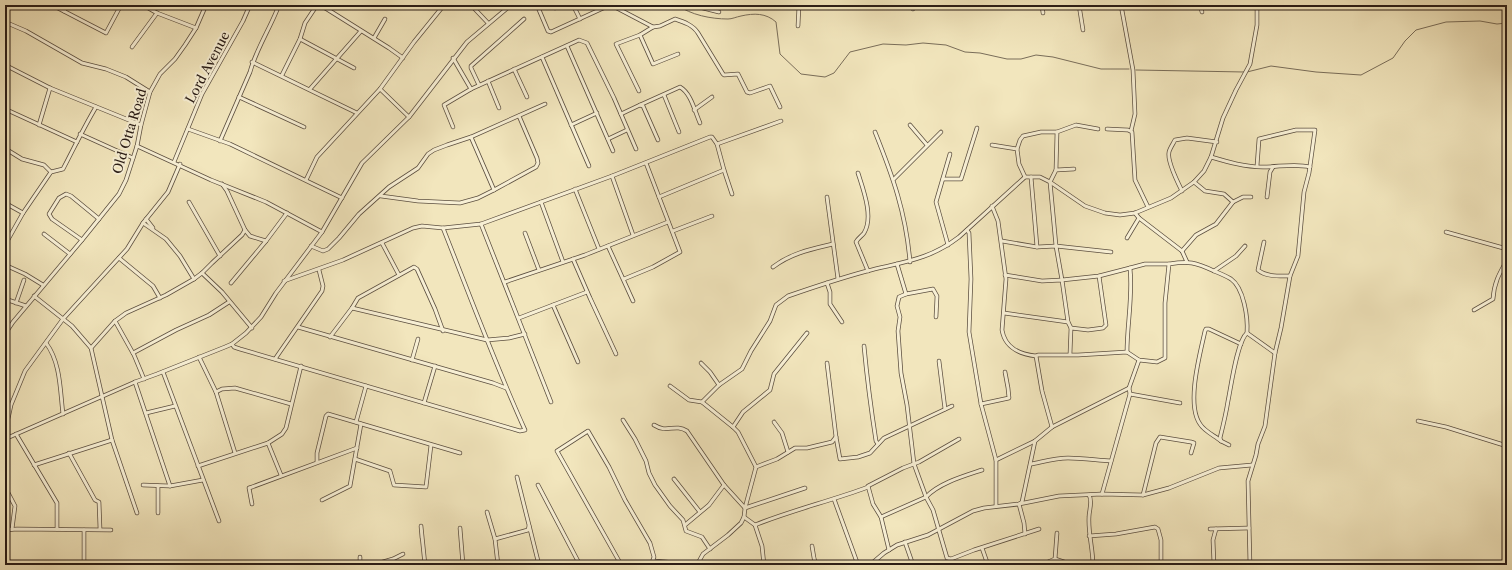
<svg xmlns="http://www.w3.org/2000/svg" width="1512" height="570" font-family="'Libre Caslon Text',serif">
	<rect width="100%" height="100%" fill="#f2e6bd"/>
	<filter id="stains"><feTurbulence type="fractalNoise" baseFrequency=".005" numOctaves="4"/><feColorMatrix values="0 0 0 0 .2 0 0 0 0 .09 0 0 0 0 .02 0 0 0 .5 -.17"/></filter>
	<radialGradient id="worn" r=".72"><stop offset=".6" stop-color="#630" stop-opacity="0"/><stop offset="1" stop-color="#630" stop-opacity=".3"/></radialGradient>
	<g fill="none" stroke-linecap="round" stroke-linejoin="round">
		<g stroke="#796d59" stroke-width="1">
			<path d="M677,5C691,15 711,19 728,19C732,19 736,17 741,16C754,13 766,13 776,22L780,54L801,74L825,77L834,73L850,52L883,44L906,45L923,43L946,45L965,52L980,53L1007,59H1021L1036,55L1053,57L1101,69H1129"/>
			<path d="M1136,70L1244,72"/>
			<path d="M1247,72L1271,66L1316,72L1361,75L1393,58L1405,41L1416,30L1446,22L1480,21L1497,24L1507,23"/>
		</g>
		<g stroke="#5c4f40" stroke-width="4.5">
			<g id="minor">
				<path d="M52,5L106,33L121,5"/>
				<path d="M143,5L157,13L196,28"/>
				<path d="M390,5L391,6"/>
				<path d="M471,5L488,23"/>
				<path d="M537,5L548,31L551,32L610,5"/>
				<path d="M573,5L580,19"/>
				<path d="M611,5L653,27L660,26L675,19C684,22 693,25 698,33L723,74L724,75L738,74L747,92L750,93L770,86L780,107"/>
				<path d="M695,5L703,8L719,12"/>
				<path d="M1042,5L1043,13"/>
				<path d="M1079,5L1083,30"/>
				<path d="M1121,5L1133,70L1135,114L1131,131"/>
				<path d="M1167,5V7"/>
				<path d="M1200,5L1202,12"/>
				<path d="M322,6L389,48L403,58"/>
				<path d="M555,8L561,5"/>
				<path d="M913,9L914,5"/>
				<path d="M64,11L67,5"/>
				<path d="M5,22L26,31L82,63L106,69L126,77L150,92"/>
				<path d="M798,26L799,5"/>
				<path d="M640,35L653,64L678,54"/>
				<path d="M374,38L385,19"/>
				<path d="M300,39L354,68"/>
				<path d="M567,46L613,151"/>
				<path d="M132,47L157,13"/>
				<path d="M542,57L589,166"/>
				<path d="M453,58L471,89L579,40L587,43L614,98L636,149"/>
				<path d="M252,62L357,113"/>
				<path d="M5,65L50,88L141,125"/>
				<path d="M514,69L527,97"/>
				<path d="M282,75L300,39L305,23L315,8L322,5"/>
				<path d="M488,81L499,108"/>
				<path d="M479,85L471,68V66L524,19"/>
				<path d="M310,89L361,31"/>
				<path d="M380,89L409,117"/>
				<path d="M639,91L616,44L640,35L653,27"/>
				<path d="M664,95L679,132"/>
				<path d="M239,97L304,127"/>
				<path d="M640,105L680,87C691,93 695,112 700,123"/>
				<path d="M5,109L77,142"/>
				<path d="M694,110L712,97"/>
				<path d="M621,114L640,105L643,106L658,140"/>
				<path d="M39,125L50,88"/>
				<path d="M571,125L597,113"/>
				<path d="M910,125L927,145"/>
				<path d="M453,127L444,105L471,89"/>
				<path d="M188,129L230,144L342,198"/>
				<path d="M1107,129L1128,130L1132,132L1135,180L1148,207"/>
				<path d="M875,132C893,177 906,213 910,262"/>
				<path d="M80,134L133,158"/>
				<path d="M471,137L545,104"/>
				<path d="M608,139L627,130"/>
				<path d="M220,141L250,72C256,50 269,30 277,10"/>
				<path d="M717,144L781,121"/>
				<path d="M992,145L1017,149L1019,164L1025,177"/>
				<path d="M137,146L211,180L266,202L322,232"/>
				<path d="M1017,149L1020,140L1023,136L1041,132H1057"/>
				<path d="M5,151H9L22,159L44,165L51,172"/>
				<path d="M1211,157C1228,162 1245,167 1263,167C1279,167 1295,163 1310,167"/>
				<path d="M174,162L202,94L243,21L250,5"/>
				<path d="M1257,166L1259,139L1296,130H1315L1309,173L1304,192L1298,256L1290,276"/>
				<path d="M1074,169L1056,170L1050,182L1056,246L1062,280L1099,276L1130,268C1133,296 1127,324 1127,352"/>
				<path d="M1056,170L1057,132L1076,125L1098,129"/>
				<path d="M858,173C863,189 874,217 864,233C862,236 858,238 856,242L868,271"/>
				<path d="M612,176L633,235"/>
				<path d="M1031,177L1037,247"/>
				<path d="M894,179L941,132"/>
				<path d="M943,179H961L977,128"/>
				<path d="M306,180L317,157L380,89L414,42L444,5"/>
				<path d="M1194,182L1205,191L1224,194L1233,202"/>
				<path d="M575,189L599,249"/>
				<path d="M1182,191C1178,183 1167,160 1169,152C1170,148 1173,144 1175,140L1187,138L1217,142"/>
				<path d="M381,196L418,201L460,203L478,198L494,190L536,167L538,163L537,158L519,116"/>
				<path d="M659,197L724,170"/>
				<path d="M827,197L838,279"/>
				<path d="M1267,197L1270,172L1273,167"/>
				<path d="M189,202L220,256"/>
				<path d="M541,202L563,262"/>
				<path d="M5,203L23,213"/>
				<path d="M992,206L998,221L1006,279L1002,330C1005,348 1019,354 1036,356"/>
				<path d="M1135,213L1139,218L1182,251L1187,262"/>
				<path d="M146,219L153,228"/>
				<path d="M143,223L166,239L180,256L194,279"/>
				<path d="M481,224L551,402"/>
				<path d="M245,230L250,236L266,241"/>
				<path d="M967,230L969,233L971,279L969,332L981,404L996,460V506"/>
				<path d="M673,231L712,216"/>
				<path d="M1446,232L1507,249"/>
				<path d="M525,233L539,270"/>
				<path d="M44,234L70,254"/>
				<path d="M1127,238L1139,218"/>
				<path d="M82,240L52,219L49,214L59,198L66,194L71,196L99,219"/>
				<path d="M1002,241L1037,247L1056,246L1111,252"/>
				<path d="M382,243L399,275"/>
				<path d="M5,245L23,213L51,172L63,169C74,148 84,127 96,107"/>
				<path d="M948,245L936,202L950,154"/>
				<path d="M311,246L323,251L328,249L339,238L359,214L389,187L418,168L428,154L434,150L447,145L471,137L494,190"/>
				<path d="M608,246L633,301"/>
				<path d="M1182,251L1196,235L1216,224L1233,202L1243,197H1251"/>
				<path d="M119,258L153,286L160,298"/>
				<path d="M573,259L590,298L616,354"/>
				<path d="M897,264L906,294L933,289L937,296L936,317"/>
				<path d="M5,265L25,274L43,285"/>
				<path d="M773,267C791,253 812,249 833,244"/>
				<path d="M1130,268L1145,264H1169"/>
				<path d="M1214,271C1219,273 1226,276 1231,279C1244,288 1248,318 1247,333C1237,341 1231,387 1228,401C1226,414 1223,426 1220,438L1221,441L1229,445"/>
				<path d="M5,273L7,266"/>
				<path d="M202,273L222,292L252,328"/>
				<path d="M1005,275L1042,281L1062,280L1068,322L1071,328"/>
				<path d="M624,279L653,267L680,252L646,163"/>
				<path d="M284,281L343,260L413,228L422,226L443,228L481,224L612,176L710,137H712L717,144L724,170L732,194"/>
				<path d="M505,282L585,255L668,222"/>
				<path d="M231,283L266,241L287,213"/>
				<path d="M827,283L830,292V304L842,322"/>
				<path d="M906,294L899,297L897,306L900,317L898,331L901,373L907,405L914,464L926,497L933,510L947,558L951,559L974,550L1039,529"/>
				<path d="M34,296L72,326L91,348"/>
				<path d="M5,299L26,306"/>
				<path d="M16,303L24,280"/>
				<path d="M553,305L578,362"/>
				<path d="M352,308L487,340L509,338L525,334"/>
				<path d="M1474,310L1493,299C1494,283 1499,274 1507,260"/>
				<path d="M1004,313L1068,322"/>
				<path d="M519,318L587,292"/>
				<path d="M115,321L134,355L144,379"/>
				<path d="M298,327L493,383L506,388"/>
				<path d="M1247,333L1275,353"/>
				<path d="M5,334L13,322L82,240L119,194L126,180L137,146L141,125L150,92L160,74L175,59L185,45L196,28L206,5"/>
				<path d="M330,337L352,308L358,298L414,267L417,269L435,309L443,331"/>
				<path d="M46,343C61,363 60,391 63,414"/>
				<path d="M232,344L234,347L240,349L520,431L525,430C495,364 470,296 443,228"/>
				<path d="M864,346C867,378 871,409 876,441L878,444"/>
				<path d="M133,353L176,330L209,315L229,302"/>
				<path d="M1070,354L1071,328L1088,330L1103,328L1106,325L1099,276"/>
				<path d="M199,357L216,392L235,453"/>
				<path d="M275,359L322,291L323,286L319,270"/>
				<path d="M412,360L418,339"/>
				<path d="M939,361L945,409"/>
				<path d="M701,363L710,372L719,385"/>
				<path d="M827,363L836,437L840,459L858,457L870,453L884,438L952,406"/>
				<path d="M163,372L219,521"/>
				<path d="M135,382L170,486"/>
				<path d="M670,386L689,400L702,402L733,427L738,432L756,467L745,508L744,517L741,523L728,535L703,554L697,565"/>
				<path d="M216,392L222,389L235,388L291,404"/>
				<path d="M1130,394L1180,403"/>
				<path d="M702,402L719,385L742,369L751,351L770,321L776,305L788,296C814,287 841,278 867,271C903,262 929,260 959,237L1025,177H1040L1050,182L1085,206L1105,213L1120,215L1135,213L1171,198L1194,182L1204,171L1211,157L1223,118L1236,90L1250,64L1257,25V5"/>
				<path d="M424,403L435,366"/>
				<path d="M981,404L1009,398L1008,388L1005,372"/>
				<path d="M146,413L175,406"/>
				<path d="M623,420L635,439L646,461L649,473L655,485L670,506L683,520L686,531L702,537L710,549"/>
				<path d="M1418,421L1446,427L1507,446"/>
				<path d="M356,422L366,386"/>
				<path d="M774,422L782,433L788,452"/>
				<path d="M654,425C668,434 674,423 687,431L724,485L745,508L805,488"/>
				<path d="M733,427L743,412L770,390L774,374L807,333"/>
				<path d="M1052,427L1042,391L1036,356L1038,355H1078L1127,352L1139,360L1157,362L1165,358V303L1169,264C1189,261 1195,262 1214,271L1236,256L1245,246"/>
				<path d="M16,434L57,503V529"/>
				<path d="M8,437V419L11,405L25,371L63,319L127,249L143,223L168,192L180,164"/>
				<path d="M5,439L135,382L157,374L225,347L232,344L246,333L261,317L276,293L322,232L362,163L409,117L467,42L511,5"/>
				<path d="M1221,441C1215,436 1204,431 1200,424C1186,404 1200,354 1205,331L1206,329H1209L1241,344"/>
				<path d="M268,443L281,475"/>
				<path d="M69,453L95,500L99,502L100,529"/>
				<path d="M355,459L390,471L394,485L426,487L431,445"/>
				<path d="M996,460L1035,441L1052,427L1129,388"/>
				<path d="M317,462V453L326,416L328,414L460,453"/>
				<path d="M1031,464C1042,462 1055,458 1068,458C1082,458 1096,460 1111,461"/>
				<path d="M34,465L112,440"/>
				<path d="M198,466L268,443L282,434L286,428L301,366"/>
				<path d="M756,467L777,459L795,448H807L832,442L836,437"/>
				<path d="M517,477L539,565"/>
				<path d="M674,479L700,512"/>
				<path d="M143,485L170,486L203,480"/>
				<path d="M538,485L580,565"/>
				<path d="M5,487L15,506L12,529"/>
				<path d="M1102,494L1130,394L1129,388L1139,360"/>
				<path d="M1089,495C1093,501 1089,510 1089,517C1088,533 1093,549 1093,565"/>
				<path d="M1143,495L1156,443L1160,437L1191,442L1194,443L1191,453"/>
				<path d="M834,499L858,565"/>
				<path d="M322,500L350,486L361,424"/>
				<path d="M252,504L249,488L252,487L357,448"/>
				<path d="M487,512L495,539L498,565"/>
				<path d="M137,513L112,440L91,348L115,321L126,313L166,295L194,279L202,273L212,263L242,235L245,230L227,191L222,184"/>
				<path d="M158,513V486"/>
				<path d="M744,517L755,525L762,546L764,565"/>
				<path d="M881,517L926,497C939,483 964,476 982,470"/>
				<path d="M685,525L709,505L724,485"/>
				<path d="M755,525C792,510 831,501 868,487"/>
				<path d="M460,528L463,565"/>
				<path d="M1210,529L1249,528"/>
				<path d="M5,530L17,529L111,530"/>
				<path d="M1025,534L1024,523L1019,504L1022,502L1035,441"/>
				<path d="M1089,536L1116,534L1155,527L1158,529L1161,540V565"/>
				<path d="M422,538L421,526L425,565"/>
				<path d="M495,539L528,530L529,526"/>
				<path d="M905,542L913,565"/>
				<path d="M812,546L814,558L816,565"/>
				<path d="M982,548L988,565"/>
				<path d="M889,550L881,517L873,504L868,486L903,468L919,462L959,439"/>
				<path d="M360,557V565"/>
				<path d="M1055,559L1057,533"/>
				<path d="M654,561L677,563L687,565"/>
				<path d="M84,565V530"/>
				<path d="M373,565L393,559L403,554"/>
				<path d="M617,565L619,561L557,451L588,431L609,467L625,500L650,543L654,557L651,565"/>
				<path d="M870,565L884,553L897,545L928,535L973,511L984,508L1019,504L1059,496L1102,494L1143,495L1169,488L1219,468L1252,465"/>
				<path d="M1041,565L1055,559L1064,562L1065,565"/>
				<path d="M1214,565L1213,540L1216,529"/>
				<path d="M1250,565L1248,481L1256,455L1258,444L1265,426L1275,353L1281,328L1290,276C1280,276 1266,277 1258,270L1264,242"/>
			</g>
		</g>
		<use href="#minor" stroke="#f7efd4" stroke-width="3"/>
	</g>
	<g text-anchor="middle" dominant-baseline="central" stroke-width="4" stroke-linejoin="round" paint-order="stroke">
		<g font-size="13" fill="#2a1d17" stroke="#f7efd4">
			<text transform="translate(207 67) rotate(-62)">Lord Avenue</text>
			<text transform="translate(129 131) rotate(-73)">Old Otta Road</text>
		</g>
	</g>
	<rect width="1512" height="570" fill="none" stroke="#f2e6bd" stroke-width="20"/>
	<rect x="6" y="6" width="1500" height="558" fill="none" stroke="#2a1d17" stroke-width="2"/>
	<rect x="10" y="10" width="1492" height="550" fill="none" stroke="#2a1d17"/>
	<rect width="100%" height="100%" filter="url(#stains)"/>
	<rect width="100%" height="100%" fill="url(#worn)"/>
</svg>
